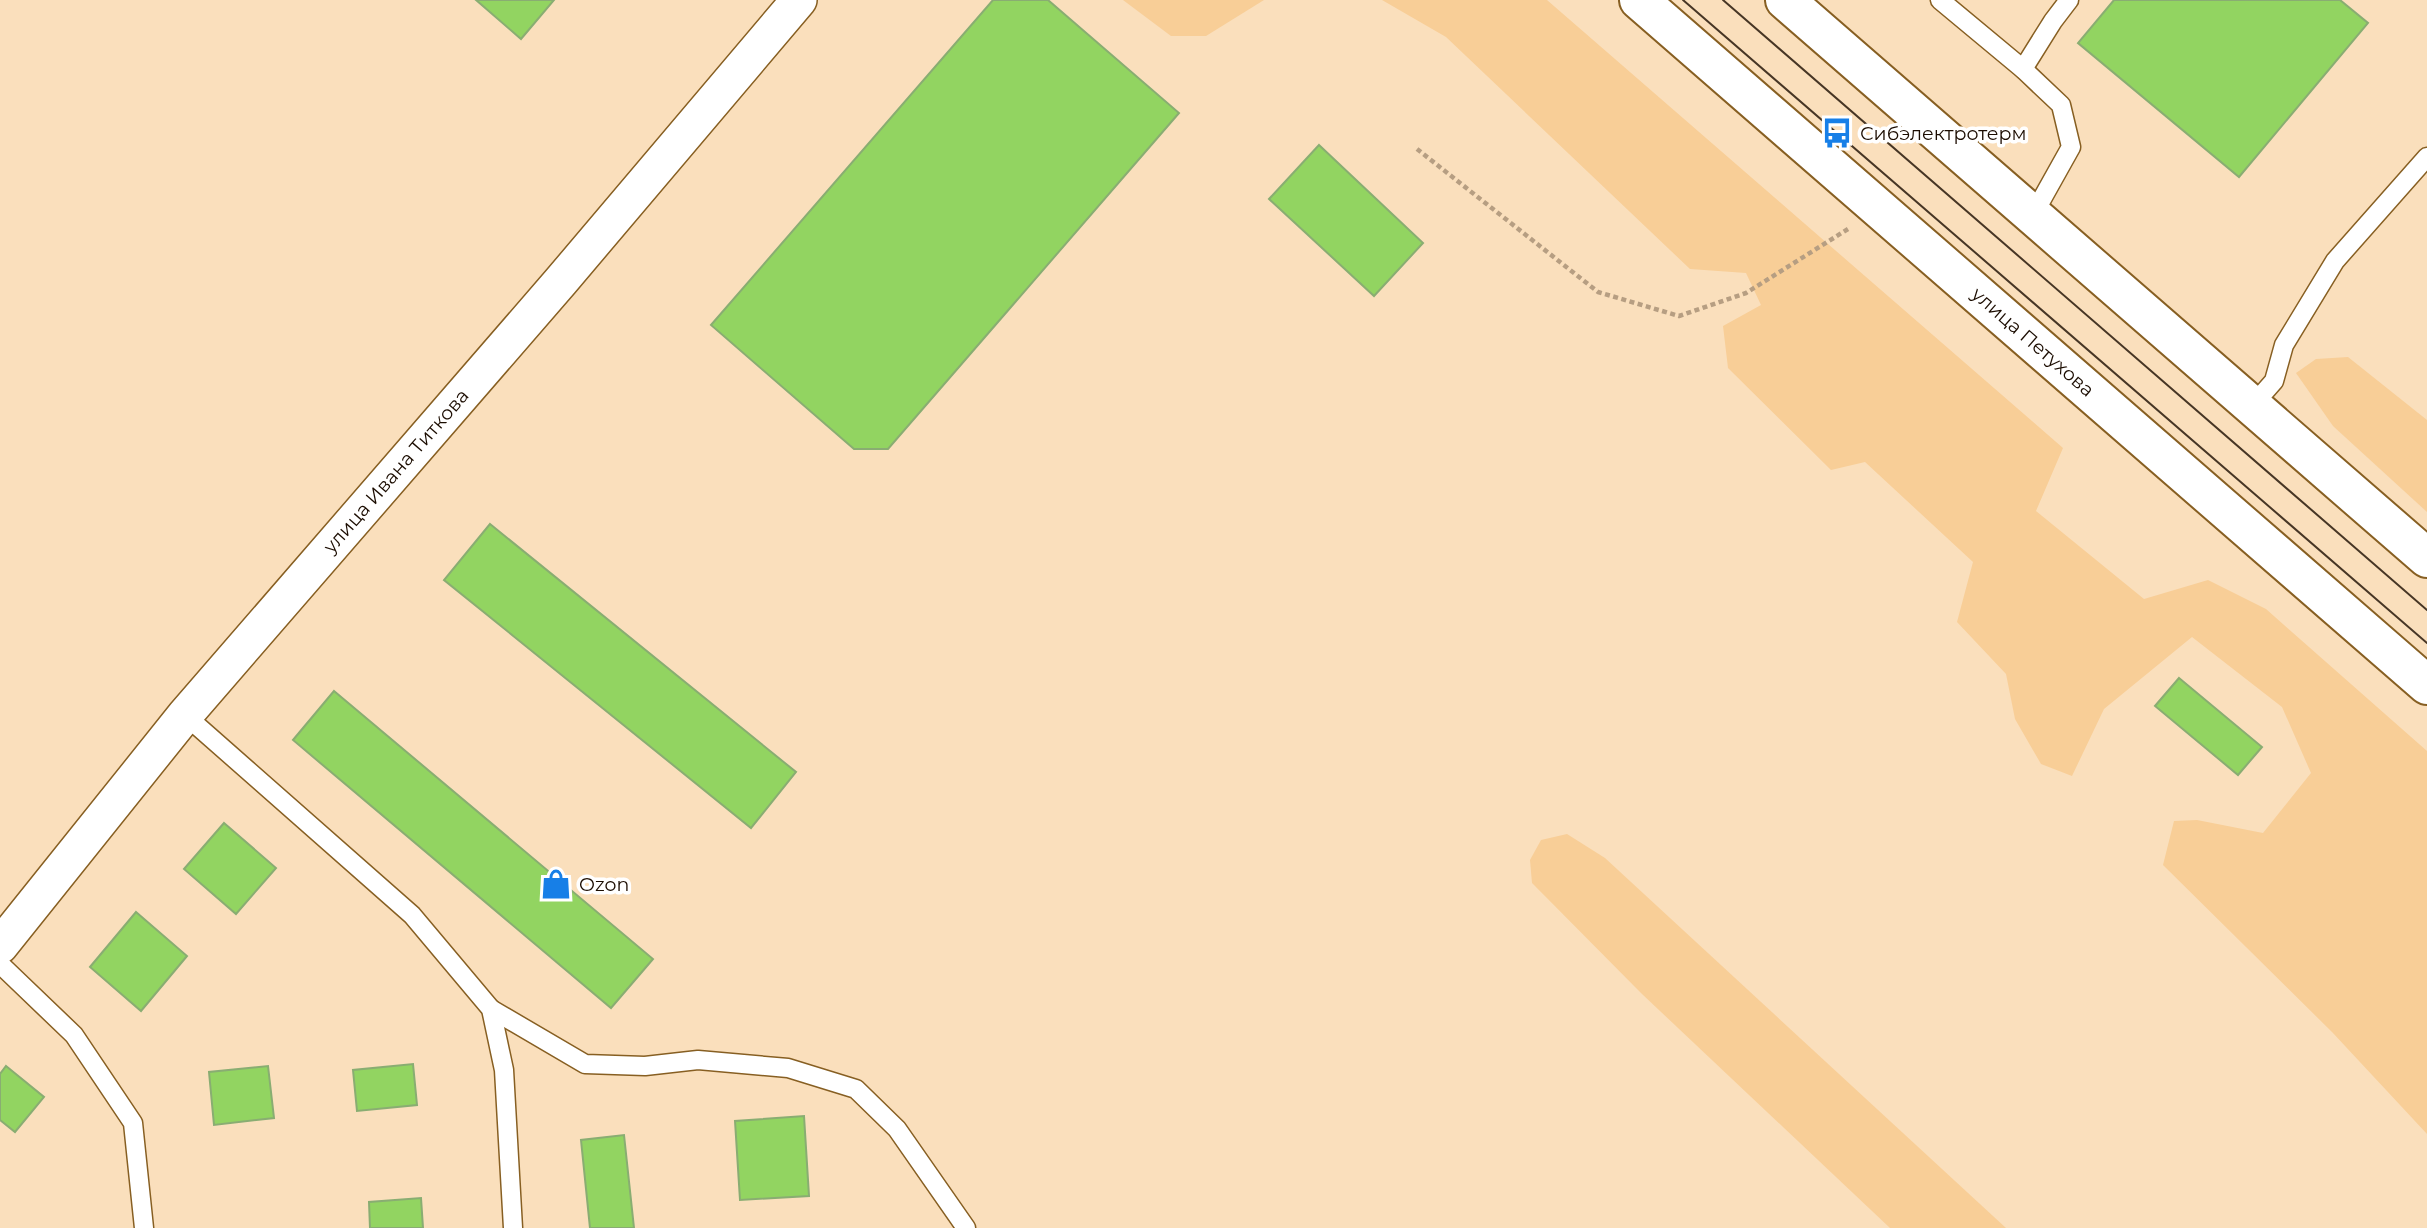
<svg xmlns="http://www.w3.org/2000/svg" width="2427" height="1228" font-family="Montserrat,sans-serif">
	<rect width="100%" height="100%" fill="#fadfbc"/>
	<g fill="#f8ce97">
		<path d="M1123,0H1264L1206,36H1171Z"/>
		<path d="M1382,0H1547L2063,448L2036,511L2144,599L2208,580L2266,609L2427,751V1134L2332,1032L2163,865L2174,821L2197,820L2263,833L2311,773L2282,707L2192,637L2104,709L2072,776L2041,764L2015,719L2006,674L1957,622L1973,562L1865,462L1831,470L1728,368L1723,326L1761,305L1746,273L1690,269L1446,37Z"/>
		<path d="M2348,357L2427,420V512L2333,426L2296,373L2316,359Z"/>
		<path d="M1567,834L1605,858L2006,1228H1890L1642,994L1532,883L1530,860L1541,840Z"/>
	</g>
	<g fill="#92d461" stroke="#89ad72" stroke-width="2">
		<path d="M476,0H554L521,39Z"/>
		<path d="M993,0H1048L1179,113L888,449H854L711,325Z"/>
		<path d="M2114,0H2340L2368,23L2239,177L2078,43Z"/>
		<path d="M1319,145L1423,243L1374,296L1269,199Z"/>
		<path d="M490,524L796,772L751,828L444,580Z"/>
		<path d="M2179,678L2262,747L2238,775L2155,706Z"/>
		<path d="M334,691L653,959L611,1008L293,740Z"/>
		<path d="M224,823L276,868L236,914L184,869Z"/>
		<path d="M136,912L187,956L141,1011L90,967Z"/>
		<path d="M413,1064L417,1105L357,1111L353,1070Z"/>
		<path d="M6,1066L44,1097L15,1132L0,1120V1074Z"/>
		<path d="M268,1066L274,1118L214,1125L209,1072Z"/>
		<path d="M804,1116L809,1196L740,1200L735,1121Z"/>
		<path d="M624,1135L634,1228H590L581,1140Z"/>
		<path d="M421,1198L423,1228H370L369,1202Z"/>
	</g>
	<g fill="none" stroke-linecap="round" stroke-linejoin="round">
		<g stroke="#875f22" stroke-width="21">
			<g id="lane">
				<path d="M1940,0L2023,69L2061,105L2071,147L2033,215"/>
				<path d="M2023,69L2053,21L2069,0"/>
				<path d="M2252,406L2274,381L2284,345L2335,261L2427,157"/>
				<path d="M185,715L412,915L491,1009L504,1070L513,1228"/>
				<path d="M0,964L74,1035L133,1123L144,1228"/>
				<path d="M491,1009L585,1064L645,1066L698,1060L788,1068L856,1089L897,1129L966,1228"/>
			</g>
		</g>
		<g stroke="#875f22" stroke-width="38">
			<path id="street" d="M0,946L185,715L561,281L799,0"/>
		</g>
		<g stroke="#875f22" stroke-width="42">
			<g id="highway">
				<path d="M1639,0L2427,685"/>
				<path d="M1785,0L2427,558"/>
			</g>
		</g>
		<path stroke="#b69e82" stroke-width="4.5" stroke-dasharray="5 3.5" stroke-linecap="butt" d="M1417,149L1598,292L1679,316L1746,293L1848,229"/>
		<use href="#lane" stroke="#fff" stroke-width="18"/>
		<use href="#street" stroke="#fff" stroke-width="35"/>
		<use href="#highway" stroke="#fff" stroke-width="38"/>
		<g stroke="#473625" stroke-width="2">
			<path d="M1683,0L2427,643"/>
			<path d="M1723,0L2427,610"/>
		</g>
	</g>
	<defs>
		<g id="bus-bare" transform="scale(2.415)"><path d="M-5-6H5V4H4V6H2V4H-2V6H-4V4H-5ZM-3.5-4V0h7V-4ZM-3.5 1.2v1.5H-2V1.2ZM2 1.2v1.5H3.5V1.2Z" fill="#177fe7" stroke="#fff" stroke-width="2.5" paint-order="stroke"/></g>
		<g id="shop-bare" transform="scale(2.415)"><path d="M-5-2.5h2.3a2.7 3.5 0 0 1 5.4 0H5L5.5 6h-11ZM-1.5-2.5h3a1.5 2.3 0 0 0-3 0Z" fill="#177fe7" stroke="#fff" stroke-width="2.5" paint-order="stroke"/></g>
	</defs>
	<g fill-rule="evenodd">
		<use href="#bus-bare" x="1837" y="133"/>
		<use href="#shop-bare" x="556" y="884"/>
	</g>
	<g text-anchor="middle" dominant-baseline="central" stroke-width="7" stroke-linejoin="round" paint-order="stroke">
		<g font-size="19" fill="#1b0c00" stroke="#fff" text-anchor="start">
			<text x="1860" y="133">Сибэлектротерм</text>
			<text x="579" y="884">Ozon</text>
		</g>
		<g font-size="19" fill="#1b0c00" stroke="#fff">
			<text transform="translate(2033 342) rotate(41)">улица Петухова</text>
			<text transform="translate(396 471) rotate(-49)">улица Ивана Титкова</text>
		</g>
	</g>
</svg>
